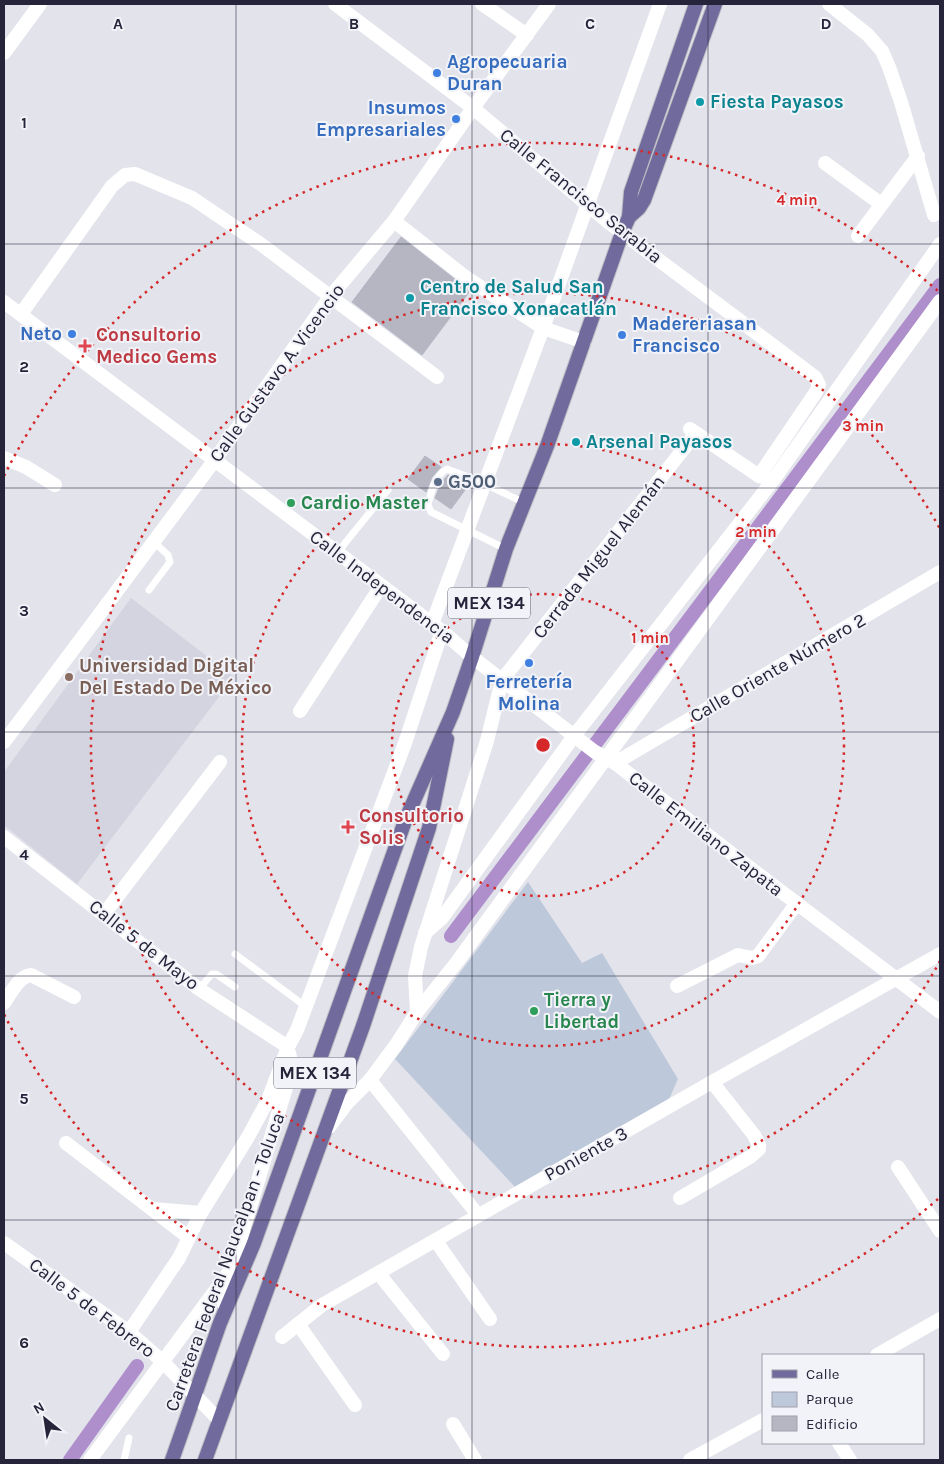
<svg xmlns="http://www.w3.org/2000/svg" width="944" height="1464" font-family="Karla,sans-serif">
	<rect width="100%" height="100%" fill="#e2e3eb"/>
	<path fill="#d3d4df" d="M131,598L234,677L77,884L4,825V772Z"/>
	<path fill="#bdc8da" d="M528,882L582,963L602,953L678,1079L665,1108L516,1188L395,1059Z"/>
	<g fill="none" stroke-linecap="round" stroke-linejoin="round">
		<g stroke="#ae8fcb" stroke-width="14">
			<path d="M451,936L940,285"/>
			<path d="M70,1460L137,1366"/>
		</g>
	</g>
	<g fill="#b5b6c2" stroke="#b5b6c4">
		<path d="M401,237L470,291L422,355L352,302Z"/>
		<path d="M425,456L441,467L432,477L426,492L408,479Z"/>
		<path d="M448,475L457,478L468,486L451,509L435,498L441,483Z"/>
	</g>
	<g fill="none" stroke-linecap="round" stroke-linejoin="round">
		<g stroke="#bebdc4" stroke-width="16">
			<g id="primary">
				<path d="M629,217L631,192L696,4"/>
				<path d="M172,1460L220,1323L254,1243L405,821L453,712L472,657L506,549L547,446L622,233L629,217L639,208L644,200L715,4"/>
				<path d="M205,1460L363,1026L429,828L447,739"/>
			</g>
		</g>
		<g stroke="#fff" stroke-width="7">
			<path d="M506,549L431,512L428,505C431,493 434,476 447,469L474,479L525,503"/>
			<path d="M337,553L388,490"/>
			<path d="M149,590L170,562L168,555L154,542"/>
			<path d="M235,954L305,1006"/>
			<path d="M199,989L212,974H216L235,987"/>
			<path d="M124,1460L129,1438"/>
		</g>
		<g stroke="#fff" stroke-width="14">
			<path d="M335,4L473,108L608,222L815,377L819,385L816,392L759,476"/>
			<path d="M482,4L527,35"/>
			<path d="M829,4L868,35L882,51L889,67L901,102L934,215"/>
			<path d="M4,53L40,4"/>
			<path d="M825,163L881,204"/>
			<path d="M394,221L464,276L543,328L584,342"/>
			<path d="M858,236L918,156"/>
			<path d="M4,302L442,631L472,657"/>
			<path d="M21,314L112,186L125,175L135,174L192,198L262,245L437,377"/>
			<path d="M690,429L759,476L766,478"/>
			<path d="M4,458L26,467L55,485"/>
			<path d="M432,624L543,328L660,4"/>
			<path d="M300,711L381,586"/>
			<path d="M4,742L214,461L330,297L394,221L473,108L549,4"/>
			<path d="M615,763L940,572"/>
			<path d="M4,837L199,989L288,1047"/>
			<path d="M104,914L220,762"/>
			<path d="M425,933L442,918L574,736L774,479L940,244"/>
			<path d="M677,986L738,955L752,958L758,956L797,903"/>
			<path d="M4,1003C11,993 19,976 31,975L74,997"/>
			<path d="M417,1012L415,976L421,947L487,741L502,680L696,433"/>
			<path d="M370,1080L478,1215"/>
			<path d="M329,1127L347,1103L370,1080L396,1045L417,1012L457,962L940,301"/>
			<path d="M66,1143L188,1237"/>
			<path d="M898,1167L940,1231"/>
			<path d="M680,1198L750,1157L759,1149V1145L754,1135L712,1082"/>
			<path d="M153,1209L201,1213"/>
			<path d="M436,1241L490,1319"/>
			<path d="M4,1243L129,1332L162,1361L219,1420"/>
			<path d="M379,1274L443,1354"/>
			<path d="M224,1304L232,1267L288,1081L291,1061L289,1053"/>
			<path d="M298,1324L355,1405"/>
			<path d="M129,1332L179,1258L201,1213L248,1137L268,1100L288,1047L297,1030L405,743L442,631"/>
			<path d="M282,1337L322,1305L712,1082L940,954"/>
			<path d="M877,1355L940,1319"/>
			<path d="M453,1424L475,1460"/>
			<path d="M839,1443L850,1460"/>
			<path d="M90,1460L229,1272"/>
			<path d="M690,1460L763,1420"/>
		</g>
		<path stroke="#fff" stroke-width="14" d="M472,657L595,752L615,763L754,871L940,1012"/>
		<use href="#primary" stroke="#706b9c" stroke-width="14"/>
	</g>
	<path fill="none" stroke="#26243a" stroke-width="1" stroke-opacity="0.55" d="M236,4V1460M472,4V1460M708,4V1460M4,244H940M4,488H940M4,732H940M4,976H940M4,1220H940"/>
	<g fill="none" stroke="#d62828" stroke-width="2.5" stroke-dasharray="2.5 5">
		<circle cx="543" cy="745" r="151"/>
		<circle cx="543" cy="745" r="301"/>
		<path d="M940 961A452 452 0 1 1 940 529"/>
		<path d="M938 1199A602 602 0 0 1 4 1014M4 476A602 602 0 0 1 938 291"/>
	</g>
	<g fill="#3f7fe0" stroke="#f2f3f8" stroke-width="2">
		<circle cx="437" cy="73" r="5"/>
		<circle cx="456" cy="119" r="5"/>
		<circle cx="72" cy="334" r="5"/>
		<circle cx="622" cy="335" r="5"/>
		<circle cx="529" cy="663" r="5"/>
	</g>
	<g fill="#0f9aa8" stroke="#f2f3f8" stroke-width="2">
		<circle cx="700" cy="102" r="5"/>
		<circle cx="410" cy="298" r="5"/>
		<circle cx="576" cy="442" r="5"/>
	</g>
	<g fill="#e0444e" stroke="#f2f3f8" stroke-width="2">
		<path d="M82.5 338.5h5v5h5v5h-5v5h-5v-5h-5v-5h5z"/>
		<path d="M345.5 819.5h5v5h5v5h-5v5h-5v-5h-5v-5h5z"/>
	</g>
	<circle fill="#5c6f8a" stroke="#f2f3f8" stroke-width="2" cx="438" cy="482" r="5"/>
	<g fill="#2e9e5b" stroke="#f2f3f8" stroke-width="2">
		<circle cx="291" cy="503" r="5"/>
		<circle cx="534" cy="1011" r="5"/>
	</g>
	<circle fill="#8d6e63" stroke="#f2f3f8" stroke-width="2" cx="69" cy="677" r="5"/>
	<g text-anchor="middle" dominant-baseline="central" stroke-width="4" stroke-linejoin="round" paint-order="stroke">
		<g fill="#f2f3f8" stroke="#636273" stroke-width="1">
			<rect x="448" y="587.5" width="82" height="31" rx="4"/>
			<rect x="274" y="1057.5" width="82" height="31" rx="4"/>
		</g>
		<g font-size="18" font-weight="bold" fill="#26243a">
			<text x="489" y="603">MEX 134</text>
			<text x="315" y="1073">MEX 134</text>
		</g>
		<g font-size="19" font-weight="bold" fill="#366cbe" stroke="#f2f3f8" text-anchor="start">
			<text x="447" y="62">Agropecuaria<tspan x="447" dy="22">Duran</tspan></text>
			<text x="446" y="108" text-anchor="end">Insumos<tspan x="446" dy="22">Empresariales</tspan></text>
			<text x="632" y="324">Madereriasan<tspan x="632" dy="22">Francisco</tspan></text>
			<text x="62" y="334" text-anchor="end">Neto</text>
			<text x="529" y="682" text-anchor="middle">Ferretería<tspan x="529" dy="22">Molina</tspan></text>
		</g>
		<g font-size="19" font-weight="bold" fill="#0d838f" stroke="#f2f3f8" text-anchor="start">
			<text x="710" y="102">Fiesta Payasos</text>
			<text x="420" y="287">Centro de Salud San<tspan x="420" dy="22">Francisco Xonacatlán</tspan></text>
			<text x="586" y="442">Arsenal Payasos</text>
		</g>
		<g font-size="19" fill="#26243a" stroke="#f2f3f8">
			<text transform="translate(581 196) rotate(39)">Calle Francisco Sarabia</text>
			<text transform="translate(277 373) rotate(-54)">Calle Gustavo A. Vicencio</text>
			<text transform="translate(599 557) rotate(-52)">Cerrada Miguel Alemán</text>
			<text transform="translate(382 587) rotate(37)">Calle Independencia</text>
			<text transform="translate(778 668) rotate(-30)">Calle Oriente Número 2</text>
			<text transform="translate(706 834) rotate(38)">Calle Emiliano Zapata</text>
			<text transform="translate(144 945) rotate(38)">Calle 5 de Mayo</text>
			<text transform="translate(586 1154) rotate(-29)">Poniente 3</text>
			<text transform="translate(225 1262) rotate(-70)">Carretera Federal Naucalpan - Toluca</text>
			<text transform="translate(92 1308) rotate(37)">Calle 5 de Febrero</text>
		</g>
		<g font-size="19" font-weight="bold" fill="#be3a42" stroke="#f2f3f8" text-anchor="start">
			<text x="96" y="335">Consultorio<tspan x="96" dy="22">Medico Gems</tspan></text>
			<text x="359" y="816">Consultorio<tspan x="359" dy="22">Solis</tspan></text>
		</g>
		<g font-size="19" font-weight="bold" fill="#4e5e75" stroke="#f2f3f8" text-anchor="start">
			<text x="448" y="482">G500</text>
		</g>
		<g font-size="19" font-weight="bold" fill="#27864d" stroke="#f2f3f8" text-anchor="start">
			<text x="301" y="503">Cardio Master</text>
			<text x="544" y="1000">Tierra y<tspan x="544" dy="22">Libertad</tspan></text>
		</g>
		<g font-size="19" font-weight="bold" fill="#785e54" stroke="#f2f3f8" text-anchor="start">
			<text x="79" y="666">Universidad Digital<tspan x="79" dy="22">Del Estado De México</tspan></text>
		</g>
	</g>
	<g font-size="16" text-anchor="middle" font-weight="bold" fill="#26243a" stroke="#f2f3f8" stroke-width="4" stroke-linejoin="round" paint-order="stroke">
		<text x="118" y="29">A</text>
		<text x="354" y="29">B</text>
		<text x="590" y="29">C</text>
		<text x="826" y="29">D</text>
		<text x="24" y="128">1</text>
		<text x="24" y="372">2</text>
		<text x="24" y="616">3</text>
		<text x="24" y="860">4</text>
		<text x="24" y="1104">5</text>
		<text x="24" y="1348">6</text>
	</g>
	<circle cx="543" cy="745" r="8" fill="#d62828" stroke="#f2f3f8" stroke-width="2.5"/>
	<g font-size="15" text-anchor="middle" font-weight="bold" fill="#d62828" stroke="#f2f3f8" stroke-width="4" stroke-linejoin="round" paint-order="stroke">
		<text x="797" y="205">4 min</text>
		<text x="863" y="431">3 min</text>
		<text x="756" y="537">2 min</text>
		<text x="650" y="643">1 min</text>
	</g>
	<rect width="944" height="1464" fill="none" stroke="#26243a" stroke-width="10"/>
	<rect x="762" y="1354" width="162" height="90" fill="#f2f3f8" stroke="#a0a0ac"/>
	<rect x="772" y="1370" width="25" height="8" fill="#706b9c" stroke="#a0a0ac"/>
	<text x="806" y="1379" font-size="15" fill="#26243a">Calle</text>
	<rect x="772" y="1392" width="25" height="15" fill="#bdc8da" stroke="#a0a0ac"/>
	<text x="806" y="1404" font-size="15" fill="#26243a">Parque</text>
	<rect x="772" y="1416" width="25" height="15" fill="#b5b6c2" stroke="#a0a0ac"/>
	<text x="806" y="1429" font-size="15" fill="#26243a">Edificio</text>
	<g transform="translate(45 1419) rotate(330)" stroke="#f2f3f8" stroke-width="4" paint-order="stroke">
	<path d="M0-4L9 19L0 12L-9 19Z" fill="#26243a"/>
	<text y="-8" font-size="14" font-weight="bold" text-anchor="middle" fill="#26243a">N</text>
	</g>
</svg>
